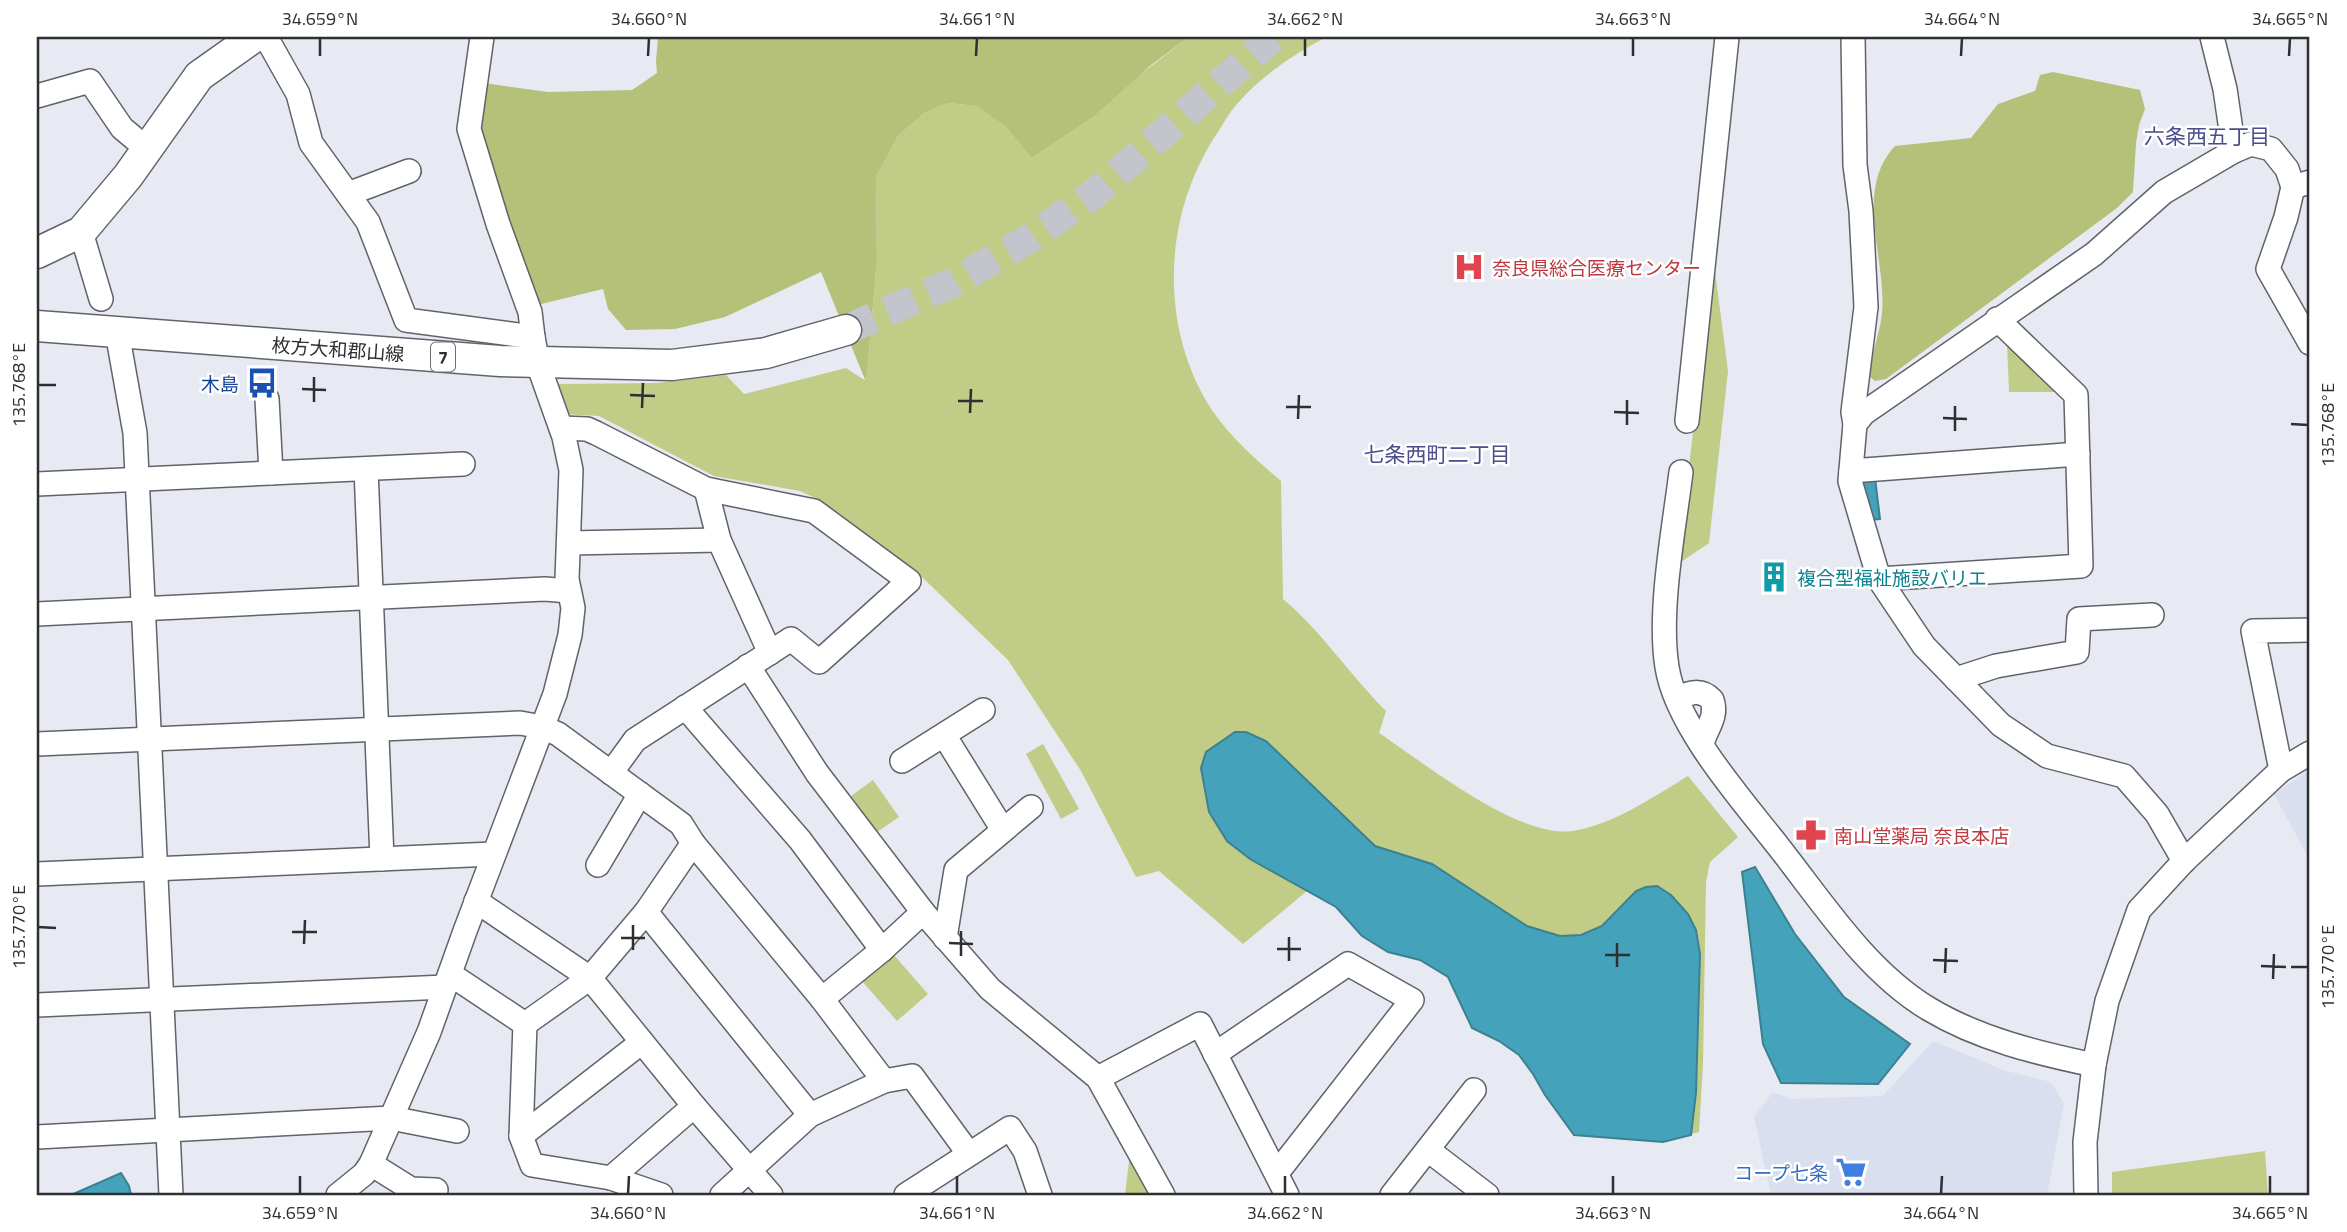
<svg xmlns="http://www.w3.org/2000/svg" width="2347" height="1232" font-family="'Titillium Web','Noto Sans JP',sans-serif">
	<rect width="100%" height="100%" fill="#e7eaf2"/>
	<g fill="#d9dfee">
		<path d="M2310,769V861L2274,794Z"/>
		<path d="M1933,1041L2003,1070L2047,1081L2053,1085L2064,1104L2047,1195H1771L1754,1117L1773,1092L1791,1099L1883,1096Z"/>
	</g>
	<g fill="#c1cc87">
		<path d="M1189,37H1326C1293,55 1262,75 1237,104C1229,113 1223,124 1216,135C1165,213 1159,317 1205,399C1224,432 1253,457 1281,481L1283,599C1322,632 1350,675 1386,711L1379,733C1424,763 1519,839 1572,831C1611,826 1655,796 1688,776L1738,837L1710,862L1706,882L1703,1064L1699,1132L1663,1142L1574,1135L1545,1095L1533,1074L1519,1055L1499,1041L1472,1028L1448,977L1420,960L1388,952L1362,936L1336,907L1307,891L1243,944L1159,871L1136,877L1081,771L1008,660L924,579L883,552L822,501L800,491L714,476L599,416L563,414L559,384L657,383L726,375L744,394L846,368L866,381L877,261L876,177L898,136L924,113L948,103L978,106L1005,126L1031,158Z"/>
		<path d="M1713,256L1728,371L1709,543L1678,564Z"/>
		<path d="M2007,344L2058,392H2009Z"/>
		<path d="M1043,744L1079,809L1061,819L1026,754Z"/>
		<path d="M873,780L899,817L877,832L851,796Z"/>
		<path d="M893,954L928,994L897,1021L862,981Z"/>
		<path d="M2265,1151L2268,1195H2112V1172Z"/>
		<path d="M1130,1153L1152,1195H1125Z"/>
	</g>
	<g fill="#b5c079">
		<path d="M658,37H1189L1151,65L1094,116L1031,158L1005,126L977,106L948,103L924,113L898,136L876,177L877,261L866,382L821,272L725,317L675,329L626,330L608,309L603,289L533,306L476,143L484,83L548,92L632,90L657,73L656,61Z"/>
		<path d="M2053,72L2140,90L2145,109L2139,125L2136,143L2133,192L2117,208L1886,379L1875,381L1870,377C1870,354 1880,335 1882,313C1887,260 1853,191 1895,146L1971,138L1998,104L2035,91L2040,75Z"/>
	</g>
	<g fill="#44a3ba" stroke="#3d8091" stroke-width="2">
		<path d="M1867,478H1875L1880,519L1866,520L1857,488Z"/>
		<path d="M1235,732H1246L1266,741L1375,846L1432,864L1527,926L1560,936L1581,935L1602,926L1636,891L1646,887L1657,886L1671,895L1688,914L1696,930L1700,954L1696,1093L1691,1135L1663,1142L1574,1135L1545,1095L1533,1074L1519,1055L1499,1041L1472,1028L1448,977L1420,960L1388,952L1362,936L1336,907L1250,859L1227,841L1209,812L1201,768L1206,752Z"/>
		<path d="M1755,867L1795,934L1844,997L1910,1044L1878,1084L1781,1083L1763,1044L1742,872Z"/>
		<path d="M121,1173L129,1186L131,1195H71Z"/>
	</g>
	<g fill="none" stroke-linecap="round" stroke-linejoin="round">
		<path stroke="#c2c5cc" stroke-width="30" stroke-dasharray="30 15" stroke-linecap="butt" d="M846,330L954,282L1032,237L1095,193L1273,37"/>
		<g stroke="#60636a" stroke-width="26">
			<g id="minor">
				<path d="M266,37L298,94L311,143L368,222L406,320L533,337L538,364L564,437L571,470L567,579L573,608L570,635L555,694L465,931L429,1032L371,1164L364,1174L338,1195"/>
				<path d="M482,37L469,129L498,224L530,312L533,337"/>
				<path d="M1853,37L1855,165L1861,211L1866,307L1853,412L1855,424"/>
				<path d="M2212,37L2225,89L2234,151"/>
				<path d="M37,96L90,81L122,128L147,149"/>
				<path d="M2310,182L2293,187L2286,217L2268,269L2310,343"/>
				<path d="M348,194L409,171"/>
				<path d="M81,232L101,299"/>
				<path d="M117,332L135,433L171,1195"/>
				<path d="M267,399L271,473"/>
				<path d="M1687,421L1727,37"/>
				<path d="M561,428L587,429L596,433L706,489L814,511L909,581L819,662L791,639L635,740L611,773"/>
				<path d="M366,469L382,859"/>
				<path d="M1851,471L2078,454"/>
				<path d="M1681,472C1674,529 1658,611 1667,667C1676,726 1742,800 1778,846C1823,903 1866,971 1929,1009C1979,1039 2037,1053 2094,1065"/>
				<path d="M37,484L463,464"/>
				<path d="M706,489L719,540L770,653"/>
				<path d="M569,543L719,540"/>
				<path d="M1879,579L2081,566L2076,395L1997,319"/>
				<path d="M37,614L545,589L569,591"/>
				<path d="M748,666L817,773L923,912L990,989L1098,1078L1163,1195"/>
				<path d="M1956,679L1996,666L2077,652L2079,619L2152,615"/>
				<path d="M1677,698C1689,693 1701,688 1712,700C1718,717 1706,728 1702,744"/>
				<path d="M685,707L800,840L882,950"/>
				<path d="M944,735L1003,830"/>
				<path d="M37,744L520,723L542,727L558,734L681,824L693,843L822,999L884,1081"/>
				<path d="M902,761L983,710"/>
				<path d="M2281,770L2253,631L2310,630"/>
				<path d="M2184,861L2157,814L2124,776L2047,756L2001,725L1924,646L1879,579L1850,481L1855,424L1864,413L2094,254L2164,192L2234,151L2251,144L2271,149L2287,169L2293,187"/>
				<path d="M598,865L640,794"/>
				<path d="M37,874L493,854"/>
				<path d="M476,901L590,978L694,1106L771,1195"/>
				<path d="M646,912L810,1115"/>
				<path d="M945,938L956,870L1031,807"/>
				<path d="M450,974L525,1024"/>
				<path d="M822,999L882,950L923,912"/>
				<path d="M37,1005L445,987"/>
				<path d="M525,1024L521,1136L532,1165L611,1178L661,1195"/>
				<path d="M525,1024L590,978L646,912L693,843"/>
				<path d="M1215,1054L1348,964L1412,1000L1277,1173"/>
				<path d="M1098,1078L1200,1024L1287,1195"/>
				<path d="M521,1136L642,1042"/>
				<path d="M37,1137L391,1118L457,1131"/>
				<path d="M1428,1150L1487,1195"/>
				<path d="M371,1164L411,1189L436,1190"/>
				<path d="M611,1178L694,1106"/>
				<path d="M722,1195L810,1115L884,1081L912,1076L969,1154"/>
				<path d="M906,1195L1010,1128L1025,1151L1040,1195"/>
				<path d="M1392,1195L1474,1090"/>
				<path d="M2086,1195L2085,1142L2094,1065L2107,1001L2139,910L2184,861L2281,770L2310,753"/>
			</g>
		</g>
		<g stroke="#60636a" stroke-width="33">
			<g id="major">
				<path d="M37,253L81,232L128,176L199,76L254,37"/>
				<path d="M37,326L500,361L672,365L766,353L846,330"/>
			</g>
		</g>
		<use href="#minor" stroke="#fff" stroke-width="23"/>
		<use href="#major" stroke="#fff" stroke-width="30"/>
	</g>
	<path fill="none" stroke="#2e2f32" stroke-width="2.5" d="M320,56V38M648,56L649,38M976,56L977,38M1305,56V38M1633,56V38M1961,56L1962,38M2289,56L2290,38M38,385H56M302,389L326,390M630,395L655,396M958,401H983M314,402V377M1286,407H1311M642,408L643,383M1614,412L1639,413M970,413L971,389M1943,418L1967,419M1298,419L1299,395M2291,424L2308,425M1627,425V400M1955,431V406M38,927L56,928M292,932H317M621,938H645M949,943L973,944M304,944L305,920M1277,949H1301M633,950V925M1605,955H1630M961,956V931M1933,960L1958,961M1289,961V937M2261,966L2286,967M1617,967V943M2291,967H2308M1945,973L1946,948M2273,979L2274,954M300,1194V1176M628,1194L629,1176M957,1194V1176M1285,1194V1176M1613,1194V1176M1941,1194L1942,1176M2270,1194V1176"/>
	<defs>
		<g id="hospital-bare" transform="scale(2.415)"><path d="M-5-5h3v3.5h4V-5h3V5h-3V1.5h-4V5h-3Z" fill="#e0444e" stroke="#fff" stroke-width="2.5" paint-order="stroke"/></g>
		<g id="bus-bare" transform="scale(2.415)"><path d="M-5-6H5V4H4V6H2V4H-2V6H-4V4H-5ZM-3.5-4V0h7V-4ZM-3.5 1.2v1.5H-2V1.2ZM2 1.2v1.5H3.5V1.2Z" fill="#1a4fb4" stroke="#fff" stroke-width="2.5" paint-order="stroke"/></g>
		<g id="building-bare" transform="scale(2.415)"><path d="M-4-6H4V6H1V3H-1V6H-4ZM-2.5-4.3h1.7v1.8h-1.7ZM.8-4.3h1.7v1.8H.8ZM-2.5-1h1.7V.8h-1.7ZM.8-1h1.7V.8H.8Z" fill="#0f9aa8" stroke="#fff" stroke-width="2.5" paint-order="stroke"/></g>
		<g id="pharmacy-bare" transform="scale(2.415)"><path d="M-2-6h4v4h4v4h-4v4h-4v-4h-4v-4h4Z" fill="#e0444e" stroke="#fff" stroke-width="2.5" paint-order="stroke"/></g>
		<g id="supermarket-bare" transform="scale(2.415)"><path d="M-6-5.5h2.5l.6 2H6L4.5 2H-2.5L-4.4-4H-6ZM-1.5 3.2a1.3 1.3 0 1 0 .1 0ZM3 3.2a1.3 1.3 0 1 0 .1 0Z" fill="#3f7fe0" stroke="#fff" stroke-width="2.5" paint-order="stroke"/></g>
	</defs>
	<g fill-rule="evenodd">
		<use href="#hospital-bare" x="1469" y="267"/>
		<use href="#bus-bare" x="262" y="383"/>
		<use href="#building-bare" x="1774" y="577"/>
		<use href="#pharmacy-bare" x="1811" y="835"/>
		<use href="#supermarket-bare" x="1851" y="1172"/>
	</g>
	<g text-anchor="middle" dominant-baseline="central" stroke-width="5" stroke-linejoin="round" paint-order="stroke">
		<rect fill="#fff" stroke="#6d6d70" stroke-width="2" x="431" y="342.5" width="24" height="29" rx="5"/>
		<g font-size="18" font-weight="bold" fill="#2e2f32">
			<text x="443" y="357">7</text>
		</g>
		<g font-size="19" fill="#be3a42" stroke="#fff" text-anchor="start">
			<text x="1492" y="267">奈良県総合医療センター</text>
			<text x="1834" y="835">南山堂薬局 奈良本店</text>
		</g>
		<g font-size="19" fill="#2e2f32" stroke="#fff">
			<text transform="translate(338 349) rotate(4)">枚方大和郡山線</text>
		</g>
		<g font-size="19" fill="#164399" stroke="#fff" text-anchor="end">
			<text x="239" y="383">木島</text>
		</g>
		<g font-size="19" fill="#0d838f" stroke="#fff" text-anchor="start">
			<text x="1797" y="577">複合型福祉施設バリエ</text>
		</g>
		<g font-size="19" fill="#366cbe" stroke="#fff" text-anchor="end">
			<text x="1828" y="1172">コープ七条</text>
		</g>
		<g font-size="21" fill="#4a4d8b" stroke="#fff">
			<text x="2207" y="136">六条西五丁目</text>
			<text x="1437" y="454">七条西町二丁目</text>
		</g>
	</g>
	<rect width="2347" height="1232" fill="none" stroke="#ffffff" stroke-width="77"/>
	<rect x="38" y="38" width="2270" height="1156" fill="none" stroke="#2e2f32" stroke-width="2.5"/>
	<g font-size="18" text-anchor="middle" fill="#2e2f32">
		<text x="320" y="25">34.659°N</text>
		<text x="649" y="25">34.660°N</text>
		<text x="977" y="25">34.661°N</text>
		<text x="1305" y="25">34.662°N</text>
		<text x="1633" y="25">34.663°N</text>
		<text x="1962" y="25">34.664°N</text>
		<text x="2290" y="25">34.665°N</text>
		<text transform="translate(19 385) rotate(-90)" y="6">135.768°E</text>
		<text transform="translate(2328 425) rotate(-90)" y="6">135.768°E</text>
		<text transform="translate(19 927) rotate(-90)" y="6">135.770°E</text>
		<text transform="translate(2328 967) rotate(-90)" y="6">135.770°E</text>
		<text x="300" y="1219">34.659°N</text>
		<text x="628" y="1219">34.660°N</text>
		<text x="957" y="1219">34.661°N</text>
		<text x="1285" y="1219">34.662°N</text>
		<text x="1613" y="1219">34.663°N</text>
		<text x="1941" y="1219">34.664°N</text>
		<text x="2270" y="1219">34.665°N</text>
	</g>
</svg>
